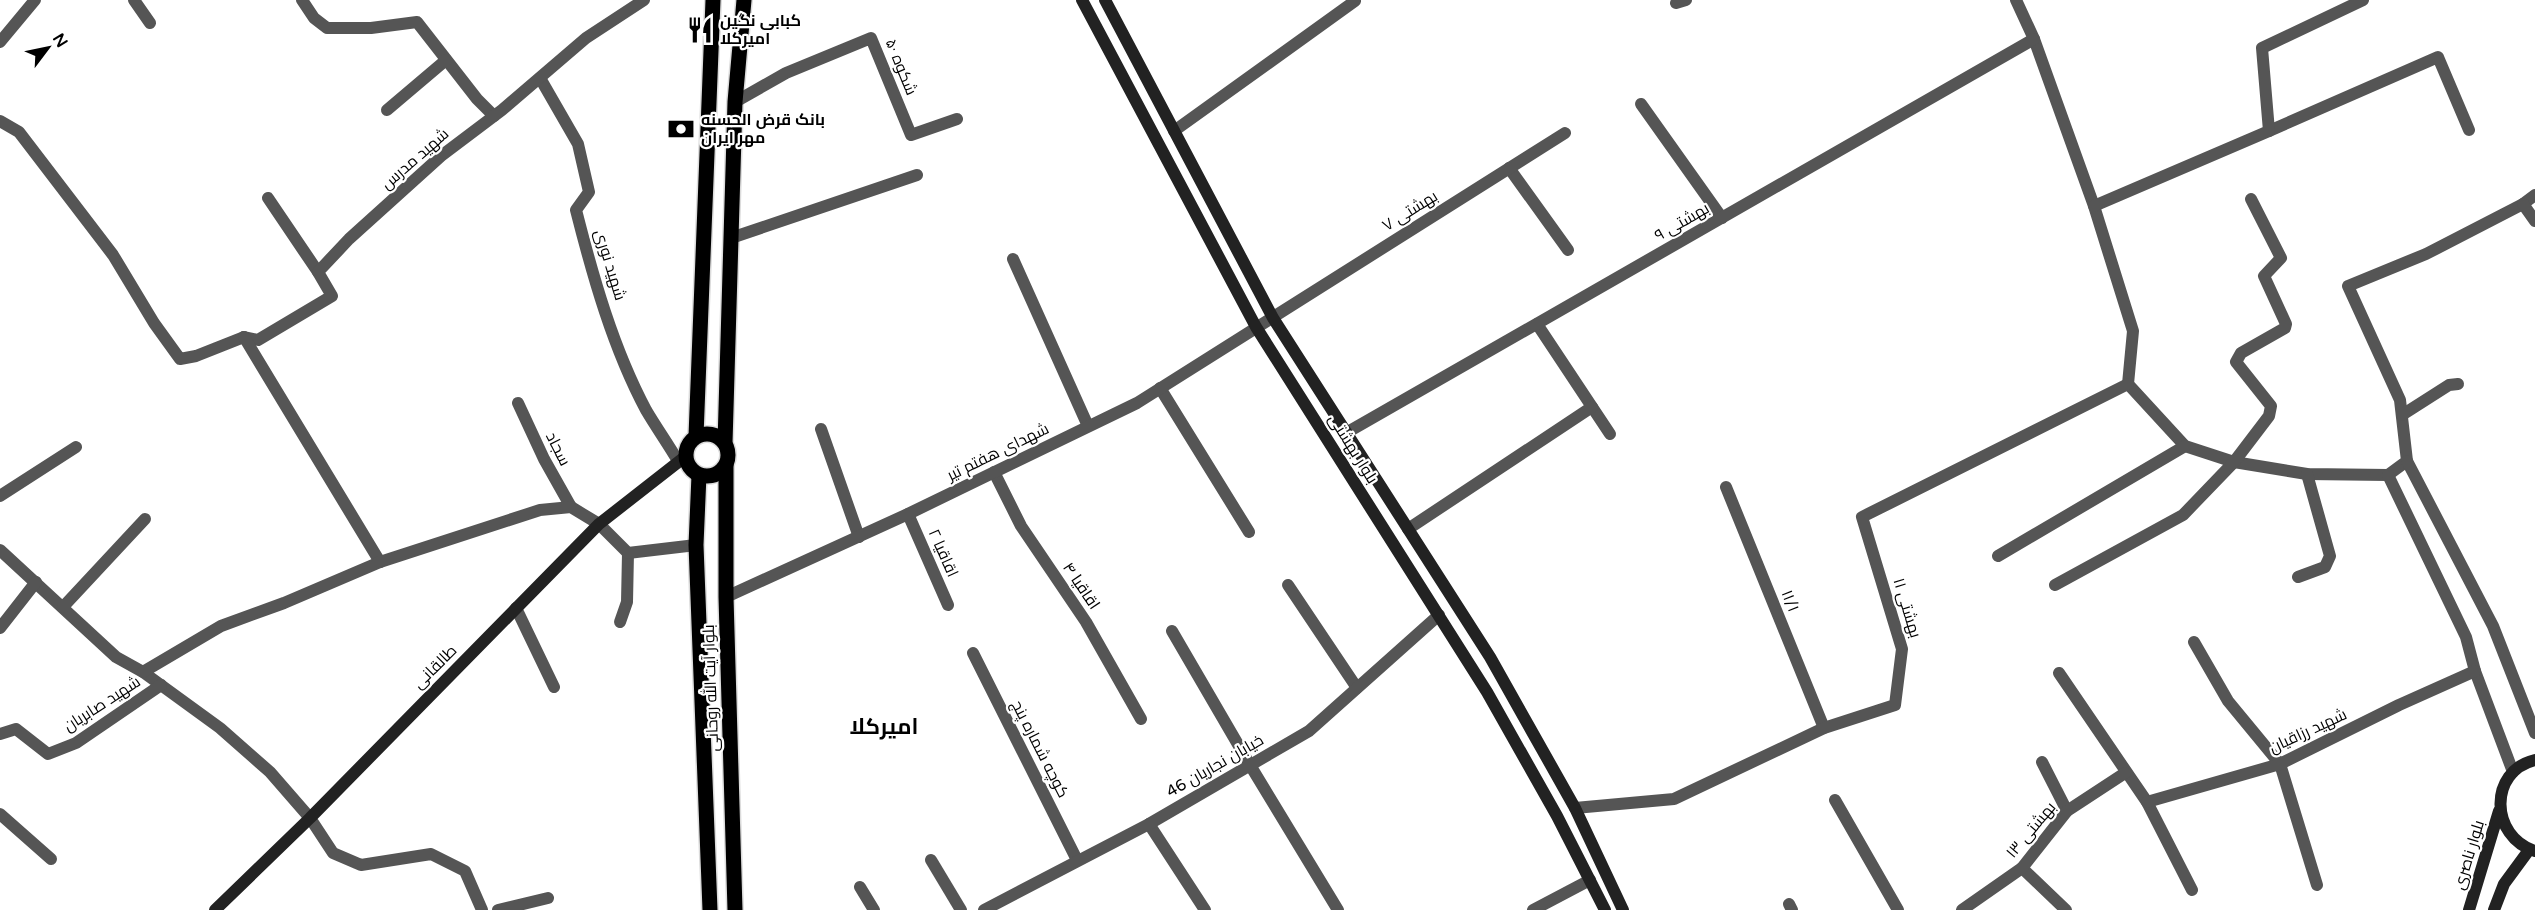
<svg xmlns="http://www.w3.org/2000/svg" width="2535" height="910" font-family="'Varela Round',Cairo,sans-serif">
	<rect width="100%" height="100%" fill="#fff"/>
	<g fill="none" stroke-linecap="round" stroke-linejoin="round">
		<g stroke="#dbdbdb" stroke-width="18">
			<g id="primary">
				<circle cx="707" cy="455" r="21"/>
				<path d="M696,436L713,0"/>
				<path d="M725,443L735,102L744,0"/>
				<path d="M726,466V597L735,910"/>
				<path d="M699,475L696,545L710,910"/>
			</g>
		</g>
		<g stroke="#555" stroke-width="12">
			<path d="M134,0L150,23"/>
			<path d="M302,0L314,18L327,28H371L417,22L477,99L494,116"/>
			<path d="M2016,0L2034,39L2094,206L2133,331L2128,384L2185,446L2234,462L2307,474L2388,475L2407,461L2400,400L2348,286L2426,254L2523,204L2535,195"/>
			<path d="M1676,3L1686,0"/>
			<path d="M0,42L35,0"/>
			<path d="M540,78L578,144L589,192L576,210C593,277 613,348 646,410C656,427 668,444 678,461"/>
			<path d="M735,102L786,73L871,38L911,135L957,119"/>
			<path d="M1641,104L1722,218"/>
			<path d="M387,110L446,60"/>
			<path d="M0,121L19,132L113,255L154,323L180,359L196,356L244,337"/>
			<path d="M1174,131L1355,1"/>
			<path d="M2269,131L2438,57L2469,130"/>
			<path d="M1509,168L1568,250"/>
			<path d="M268,198L318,272"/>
			<path d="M2523,204L2535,221"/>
			<path d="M2094,206L2269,131L2262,48L2363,0"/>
			<path d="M731,238L917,175"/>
			<path d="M1013,259L1088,426"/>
			<path d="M1537,324L1610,434"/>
			<path d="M244,337L258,340L332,296L318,272L349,239L441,156L502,110L586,38L644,0"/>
			<path d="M244,337L380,562"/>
			<path d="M1160,388L1249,532"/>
			<path d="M518,403L544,459L571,507"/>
			<path d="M2402,415L2449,385L2458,384"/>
			<path d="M821,429L859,537"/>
			<path d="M1346,433L2034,39"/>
			<path d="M2407,461L2493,626L2535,733"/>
			<path d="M994,472L1021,526L1086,622L1141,719"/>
			<path d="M2388,475L2466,637L2475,671L2513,772"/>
			<path d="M1726,487L1824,728"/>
			<path d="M0,496L76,447"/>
			<path d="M908,514L948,605"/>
			<path d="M1408,529L1592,407"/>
			<path d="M0,550L116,657L143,672L220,728L270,772L310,818L333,853L361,865L431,854L465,871L482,910"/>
			<path d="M1998,556L2185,446"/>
			<path d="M2298,577L2325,567L2330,556L2307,474"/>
			<path d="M1288,585L1357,688"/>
			<path d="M2055,585L2183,515L2234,462L2269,416L2271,406L2236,362L2241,353L2285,328L2286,324L2264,276L2281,258L2251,199"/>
			<path d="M726,597L908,514L1137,403L1565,133"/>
			<path d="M63,607L145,519"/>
			<path d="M516,608L554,687"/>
			<path d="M620,622L627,602L628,553"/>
			<path d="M0,628L36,582"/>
			<path d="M1172,631L1250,765L1338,910"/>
			<path d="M2194,642L2228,701L2280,764L2317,885"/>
			<path d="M973,653L1077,860"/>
			<path d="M143,672L221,626L284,603L380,562L540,510L571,507L599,524L628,553L696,545"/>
			<path d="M2059,673L2147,802L2192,890"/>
			<path d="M0,734L16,729L48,754L76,743L161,685"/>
			<path d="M2042,762L2067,811"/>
			<path d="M1835,800L1898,910"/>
			<path d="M2147,802L2280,764L2399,705L2475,671"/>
			<path d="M1575,808L1674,799L1824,728L1895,705L1902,649L1862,517L2128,384"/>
			<path d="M0,814L51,859"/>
			<path d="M1149,824L1205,910"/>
			<path d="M931,860L961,910"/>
			<path d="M2022,868L2066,910"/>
			<path d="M860,887L874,910"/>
			<path d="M1789,904L1792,910"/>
			<path d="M498,910L548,898"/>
			<path d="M984,910L1149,824L1309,731L1439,615"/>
			<path d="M1533,910L1590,880"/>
			<path d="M1962,910L2022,868L2067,811L2125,773"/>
		</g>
		<g stroke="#222" stroke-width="12">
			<path d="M1082,0L1256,327L1487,692L1557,816L1605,910"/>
			<path d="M1105,0L1273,318L1490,657L1575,808L1623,910"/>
			<path d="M2535,760C2488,771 2490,837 2535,851"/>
			<path d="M215,910L310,818L599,524L686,456"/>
			<path d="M2469,910L2499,811"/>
			<path d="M2494,910L2504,884L2529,850"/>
		</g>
		<use href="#primary" stroke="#000" stroke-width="15"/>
	</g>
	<defs>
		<g id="restaurant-bare" transform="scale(2.07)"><path d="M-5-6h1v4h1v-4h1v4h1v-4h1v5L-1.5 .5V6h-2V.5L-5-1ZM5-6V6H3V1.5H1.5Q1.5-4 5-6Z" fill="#000" stroke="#fff" stroke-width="2.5" paint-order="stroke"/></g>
		<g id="bank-bare" transform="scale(2.07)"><path d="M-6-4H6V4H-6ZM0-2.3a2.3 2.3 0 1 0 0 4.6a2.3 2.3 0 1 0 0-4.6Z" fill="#000" stroke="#fff" stroke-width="2.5" paint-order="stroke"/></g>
	</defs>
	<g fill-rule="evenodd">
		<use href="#restaurant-bare" x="700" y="30"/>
		<use href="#bank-bare" x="681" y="129"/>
	</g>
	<g text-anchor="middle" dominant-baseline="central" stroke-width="4.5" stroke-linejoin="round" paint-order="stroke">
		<g font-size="16" font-weight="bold" fill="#000" stroke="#fff" text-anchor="start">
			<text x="720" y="21">کبابی نگین<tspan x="720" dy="18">امیرکلا</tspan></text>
			<text x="701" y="120">بانک قرض الحسنه<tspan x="701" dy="18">مهر ایران</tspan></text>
		</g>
		<g font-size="16" fill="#000" stroke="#fff">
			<text transform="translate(901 67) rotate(68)">شکوه ۵۰</text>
			<text transform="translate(415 159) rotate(-41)">شهید مدرس</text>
			<text transform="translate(1410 211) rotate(-32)">بهشتی ۷</text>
			<text transform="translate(1682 222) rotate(-30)">بهشتی ۹</text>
			<text transform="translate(610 265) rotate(73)">شهید نوری</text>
			<text transform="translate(558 449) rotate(63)">سجاد</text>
			<text transform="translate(1353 449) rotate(58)">بلوار بهشتی</text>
			<text transform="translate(998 452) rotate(-26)">شهدای هفتم تیر</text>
			<text transform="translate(943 553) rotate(66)">اقاقیا ۲</text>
			<text transform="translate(1081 586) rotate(56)">اقاقیا ۴</text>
			<text transform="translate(1790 601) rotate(68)">۱۱/۱</text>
			<text transform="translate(1907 608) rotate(73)">بهشتی ۱۱</text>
			<text transform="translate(435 667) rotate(-45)">طالقانی</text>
			<text transform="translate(711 688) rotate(-92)">بلوار آیت الله روحانی</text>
			<text transform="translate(102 704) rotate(-33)">شهید صابریان</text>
			<text transform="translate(2308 731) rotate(-25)">شهید رزاقیان</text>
			<text transform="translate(1040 749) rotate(63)">کوچه شماره پنج</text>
			<text transform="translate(1215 766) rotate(-30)">خیابان نجاریان 46</text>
			<text transform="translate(2031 830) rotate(-50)">بهشتی ۱۳</text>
			<text transform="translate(2469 855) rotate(-73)">بلوار ناصری</text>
		</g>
		<g font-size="22" font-weight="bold" fill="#000" stroke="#fff">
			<text x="884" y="727">امیرکلا</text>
		</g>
	</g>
	<g transform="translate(48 48) rotate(58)" stroke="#ffffff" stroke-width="4.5" paint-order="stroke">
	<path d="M0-4.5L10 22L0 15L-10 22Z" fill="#000000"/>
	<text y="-9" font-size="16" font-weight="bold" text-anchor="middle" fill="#000000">N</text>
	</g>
</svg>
